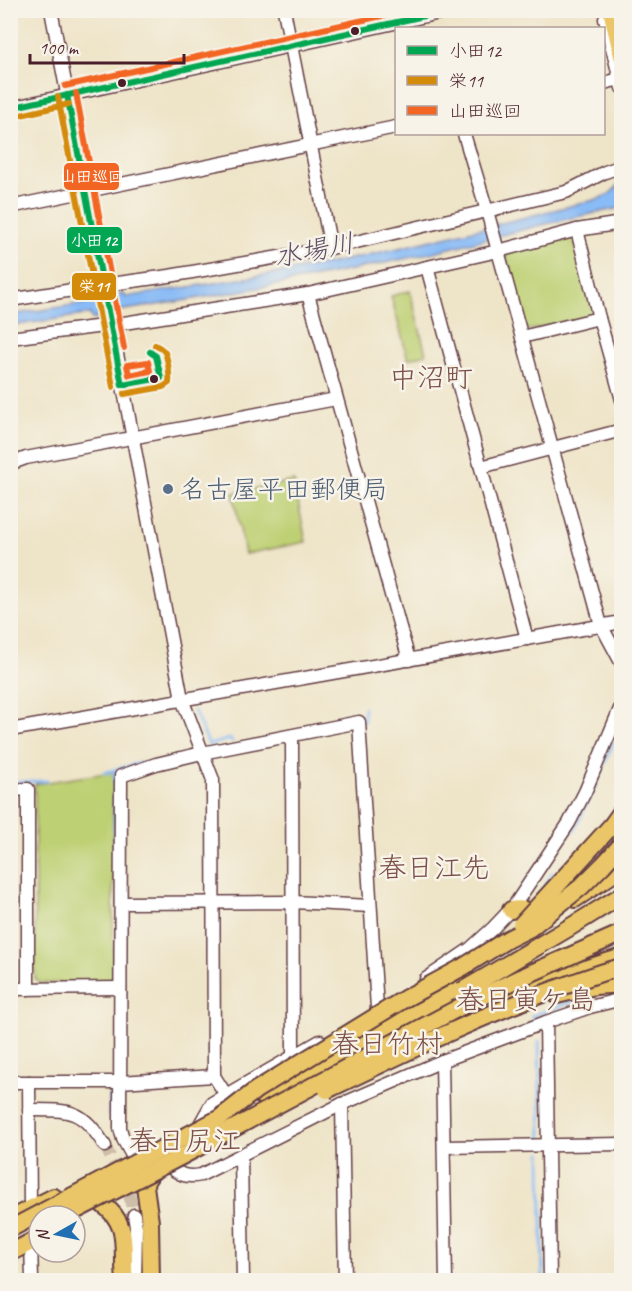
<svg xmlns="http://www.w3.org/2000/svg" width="632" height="1291" font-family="Caveat,'Klee One',sans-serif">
	<rect width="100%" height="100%" fill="#f7f3e8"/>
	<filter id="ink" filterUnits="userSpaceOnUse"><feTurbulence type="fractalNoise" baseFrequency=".0167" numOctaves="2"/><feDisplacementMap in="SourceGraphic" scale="12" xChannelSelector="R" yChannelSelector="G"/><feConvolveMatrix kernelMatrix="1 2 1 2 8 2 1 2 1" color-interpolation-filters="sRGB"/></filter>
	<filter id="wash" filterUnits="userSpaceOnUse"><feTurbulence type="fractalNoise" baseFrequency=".008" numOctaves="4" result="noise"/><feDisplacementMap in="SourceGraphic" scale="24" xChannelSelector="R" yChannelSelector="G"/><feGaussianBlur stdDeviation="1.35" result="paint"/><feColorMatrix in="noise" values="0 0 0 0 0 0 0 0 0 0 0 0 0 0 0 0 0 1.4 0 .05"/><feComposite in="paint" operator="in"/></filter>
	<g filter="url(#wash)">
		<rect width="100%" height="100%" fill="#eee4c8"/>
		<g fill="#bdd073" stroke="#84784f" stroke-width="1.5">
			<path d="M569,237L574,241L594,312L592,316L530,330L526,329L506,256L508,252Z"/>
			<path d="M410,291L426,354L408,359L391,296Z"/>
			<path d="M294,481L306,542L245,554L233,493Z"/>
			<path d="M113,772V979L109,983H39L35,978V784Z"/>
		</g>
		<path fill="#89bbf6" stroke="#6a6d90" stroke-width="1.5" d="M621,181V208C547,221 473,244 399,260C299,282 199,299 98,314V319H92L90,314L11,326L10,315L87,303L86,297L93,298L124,293L125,297C194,286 263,276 332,263C421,244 510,221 598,199C609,195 615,191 621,181Z"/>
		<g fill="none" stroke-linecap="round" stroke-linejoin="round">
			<g stroke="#89bbf6" stroke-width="3">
				<path d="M364,708V722"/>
				<path d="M194,711L209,745L230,739L232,742"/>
				<path d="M114,770L115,875"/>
				<path d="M104,773L140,763"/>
				<path d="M10,782L47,781"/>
				<path d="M574,831L592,793L622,723"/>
				<path d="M544,888L552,873"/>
				<path d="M533,1019L532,1016L571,1002L569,998"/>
				<path d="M539,1041L541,1138"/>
				<path d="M109,1115L110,1094"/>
				<path d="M541,1153L543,1280"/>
			</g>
		</g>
	</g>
	<g filter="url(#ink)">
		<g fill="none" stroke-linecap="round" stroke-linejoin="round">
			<path stroke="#cdbda9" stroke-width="12" stroke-dasharray="12 6" stroke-linecap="butt" d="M105,1146L129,1195L134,1215"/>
			<g stroke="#633d43" stroke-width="15">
				<g id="minor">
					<path d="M51,10L104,285L182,699L213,780L214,1076L226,1095"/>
					<path d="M284,10L331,248"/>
					<path d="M605,19L622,88"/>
					<path d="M604,83L620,79L622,76"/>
					<path d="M10,108L453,10"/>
					<path d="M464,134L487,211L601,625L622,664"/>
					<path d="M10,207L396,127"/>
					<path d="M577,230L599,318L622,400"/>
					<path d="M427,267L527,639"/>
					<path d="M308,294L409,660"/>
					<path d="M10,300L104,285L169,276L331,248L566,192L605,172L622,166"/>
					<path d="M522,337L599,318"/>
					<path d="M10,338L111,325L308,294L498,251L577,230L622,223"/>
					<path d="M10,464L26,458L336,399"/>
					<path d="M481,467L622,430"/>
					<path d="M10,730L622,622"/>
					<path d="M292,736L293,1057"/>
					<path d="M10,790L28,789V989"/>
					<path d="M121,903L293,902L370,906"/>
					<path d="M426,979L470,949L493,928L514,906L569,823L585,792L622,704"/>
					<path d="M10,989L120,988"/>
					<path d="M546,1022L550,1280"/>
					<path d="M442,1061L446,1280"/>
					<path d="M10,1082H120L214,1076"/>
					<path d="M29,1082L30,1209"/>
					<path d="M342,1104L345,1280"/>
					<path d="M29,1110C71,1110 82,1109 105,1146"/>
					<path d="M199,1126L212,1103L320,1041"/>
					<path d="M444,1147L622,1144"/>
					<path d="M241,1155L243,1280"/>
					<path d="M134,1159L123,1139L120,1128L121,776L156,764L202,753L359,722L377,1008"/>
					<path d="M168,1166C181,1175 186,1178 201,1175L342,1104L442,1061L546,1022L590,1007L622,999"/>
					<path d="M134,1215L136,1227L135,1280"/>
					<path d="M31,1242L32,1280"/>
				</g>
			</g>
			<g stroke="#633d43" stroke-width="20">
				<g id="highway">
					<path d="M611,10L622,56"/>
					<path d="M612,825L622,811"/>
					<path d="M575,899L622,868"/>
					<path d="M511,910C523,907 533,913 544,918"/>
					<path d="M557,995L595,986L622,984"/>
					<path d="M488,1000L622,957"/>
					<path d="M260,1095L320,1065L473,982"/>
					<path d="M150,1175L146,1181L145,1186L150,1222L151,1280"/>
					<path d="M101,1203C132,1225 121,1249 125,1280"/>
					<path d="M10,1219L54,1197"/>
					<path d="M10,1253L39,1238"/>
				</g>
			</g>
			<use href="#minor" stroke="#fff" stroke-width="12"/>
			<use href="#highway" stroke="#eac669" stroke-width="16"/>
			<g stroke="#633d43" stroke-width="20" stroke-linecap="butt">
				<g id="highway-bridge">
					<path d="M521,925L612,825"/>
					<path d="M462,991L567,929L622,895"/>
					<path d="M327,1090C404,1053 480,1016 561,987C581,980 601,972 622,967"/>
					<path d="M65,1216L182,1156L460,1007L520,978L622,933"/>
					<path d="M10,1229L220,1118L256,1090L406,998L463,967L508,939L530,928L581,887L603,865L622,844"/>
				</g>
			</g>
			<use href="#highway-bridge" stroke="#eac669" stroke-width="16"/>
			<g stroke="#f7f3e8" stroke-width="10">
				<g id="bus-1">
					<path d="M67,95L122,385"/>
					<path d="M10,108L451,10"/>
					<path d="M122,385L161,378L156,356L150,352"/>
				</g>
			</g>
			<g stroke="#f7f3e8" stroke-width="10">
				<g id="bus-2">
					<path d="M58,97L113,387"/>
					<path d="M12,117L69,104"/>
					<path d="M124,394L163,387L169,383C170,376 168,357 164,351C162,349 157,346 155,345"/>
				</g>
			</g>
			<g stroke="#f7f3e8" stroke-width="10">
				<g id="bus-3">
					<path d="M65,86L409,10"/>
					<path d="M76,93L124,348"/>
					<path d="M148,362L150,371L129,375L127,365Z"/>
				</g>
			</g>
			<use href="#bus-1" stroke="#00a651" stroke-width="6"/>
			<use href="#bus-2" stroke="#d48b09" stroke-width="6"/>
			<use href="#bus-3" stroke="#f26522" stroke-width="6"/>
		</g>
	</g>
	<g fill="#4a1f2b" stroke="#f7f3e8" stroke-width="2">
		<circle cx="355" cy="31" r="5"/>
		<circle cx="122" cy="83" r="5"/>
		<circle cx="154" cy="379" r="5"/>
	</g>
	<circle fill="#5c6f8a" stroke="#f7f3e8" stroke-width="2" cx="168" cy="489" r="6"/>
	<g text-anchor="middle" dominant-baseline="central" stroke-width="5" stroke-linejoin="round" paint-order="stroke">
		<g font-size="26" fill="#4e5e75" stroke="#f7f3e8" text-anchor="start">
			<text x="180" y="489">名古屋平田郵便局</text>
		</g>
		<g font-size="27" font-style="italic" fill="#5d4e68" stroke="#f7f3e8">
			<text transform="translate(314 250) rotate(-11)">水場川</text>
		</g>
		<g font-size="28" fill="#7c5048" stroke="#f7f3e8">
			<text x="431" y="377">中沼町</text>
			<text x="434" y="867">春日江先</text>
			<text x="526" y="999">春日寅ケ島</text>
			<text x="387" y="1043">春日竹村</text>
			<text x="185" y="1140">春日尻江</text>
		</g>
	</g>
	<g stroke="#f7f3e8" stroke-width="2">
		<rect x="63" y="162" width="57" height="29" rx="6" fill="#f26522"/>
		<rect x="66" y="226" width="57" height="28" rx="6" fill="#00a651"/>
		<rect x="71" y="272" width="46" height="29" rx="6" fill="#d48b09"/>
	</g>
	<g font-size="16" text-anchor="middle" font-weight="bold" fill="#fff">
		<text x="92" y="182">山田巡回</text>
		<text x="94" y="246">小田12</text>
		<text x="94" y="292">栄11</text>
	</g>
	<rect width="632" height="1291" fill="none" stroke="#f7f3e8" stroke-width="36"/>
	<rect x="395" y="27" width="210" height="108" fill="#f7f3e8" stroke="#b29e9c" stroke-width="1.5"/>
	<rect x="407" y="46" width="30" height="9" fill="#00a651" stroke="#b29e9c" stroke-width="1.5"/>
	<text x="449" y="57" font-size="18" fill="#4a1f2b">小田12</text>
	<rect x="407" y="76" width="30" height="9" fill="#d48b09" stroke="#b29e9c" stroke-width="1.5"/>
	<text x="449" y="87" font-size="18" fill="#4a1f2b">栄11</text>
	<rect x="407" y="106" width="30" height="9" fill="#f26522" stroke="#b29e9c" stroke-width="1.5"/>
	<text x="449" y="117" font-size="18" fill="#4a1f2b">山田巡回</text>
	<g transform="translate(57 1234) rotate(261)"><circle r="28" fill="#f7f3e8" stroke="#b29e9c" stroke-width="1.5"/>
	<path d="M0-4.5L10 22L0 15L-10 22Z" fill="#1f6fb2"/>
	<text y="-9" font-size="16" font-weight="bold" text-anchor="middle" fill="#4a1f2b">N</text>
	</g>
	<path d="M30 54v9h154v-9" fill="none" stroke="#4a1f2b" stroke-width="3"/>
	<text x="39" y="54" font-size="18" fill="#4a1f2b" stroke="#f7f3e8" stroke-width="4.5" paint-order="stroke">100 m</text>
</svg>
